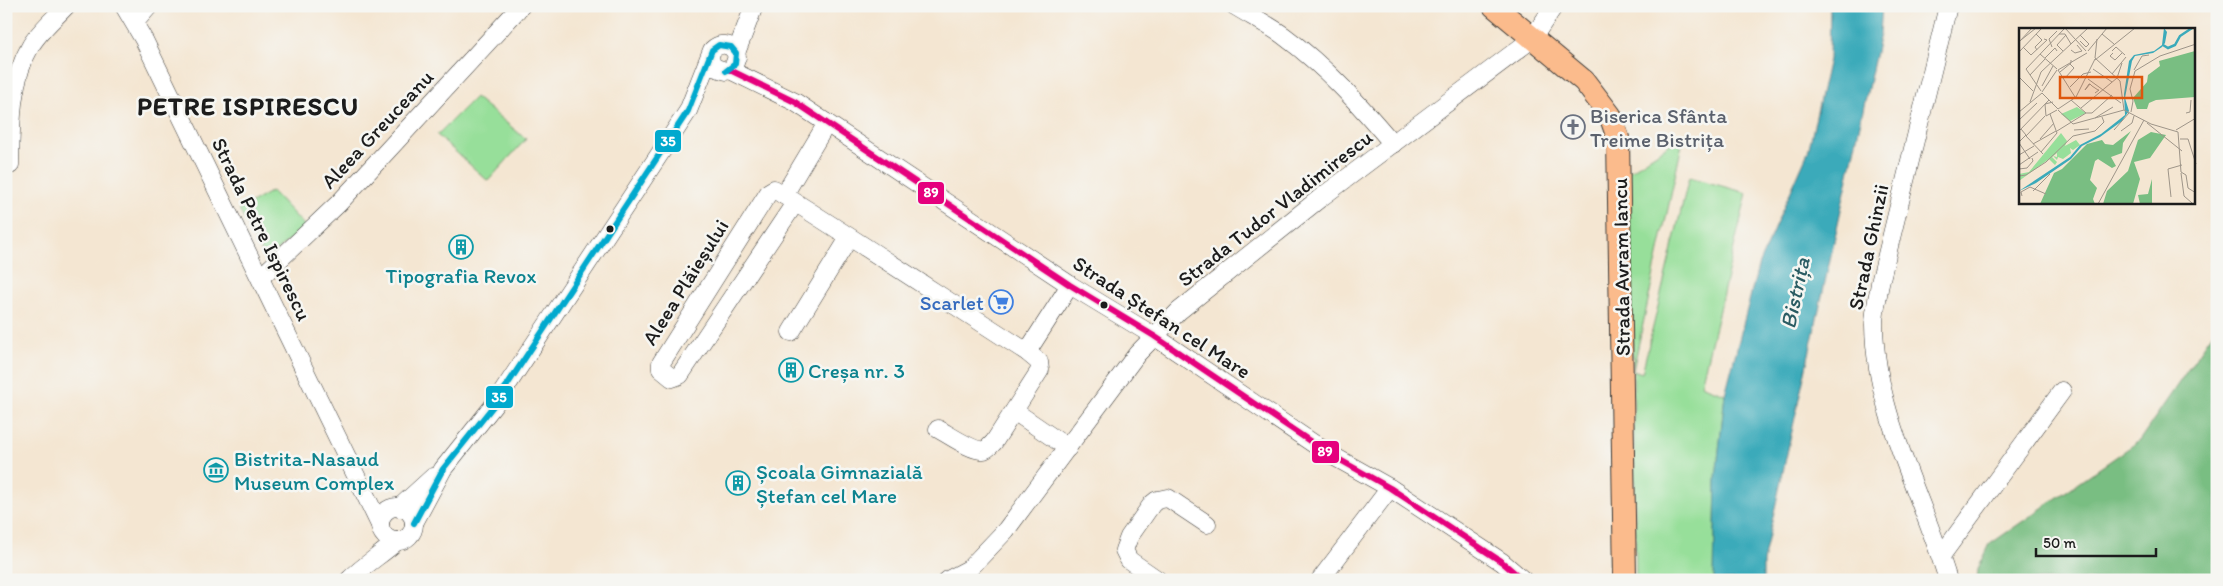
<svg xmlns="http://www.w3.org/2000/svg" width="2223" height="586" font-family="Itim,sans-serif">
	<rect width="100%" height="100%" fill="#f6f6f2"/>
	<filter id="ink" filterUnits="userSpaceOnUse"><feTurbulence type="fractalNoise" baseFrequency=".02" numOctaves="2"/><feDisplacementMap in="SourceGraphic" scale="10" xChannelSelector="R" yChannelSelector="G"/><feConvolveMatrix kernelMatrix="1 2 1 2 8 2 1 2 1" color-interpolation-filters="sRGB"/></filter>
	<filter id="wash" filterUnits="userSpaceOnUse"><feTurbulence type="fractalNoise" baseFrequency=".0096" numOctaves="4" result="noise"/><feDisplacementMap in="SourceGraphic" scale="20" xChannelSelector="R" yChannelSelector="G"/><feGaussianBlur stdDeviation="1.12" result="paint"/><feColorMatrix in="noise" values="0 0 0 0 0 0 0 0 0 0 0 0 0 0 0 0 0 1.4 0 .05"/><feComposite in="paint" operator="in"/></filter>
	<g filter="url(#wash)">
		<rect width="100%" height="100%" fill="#f4e6d2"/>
		<g fill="#97df9a" stroke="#5a7e5b">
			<path d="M475,97L526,139L488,181L437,135Z"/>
			<path d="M1684,135L1633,370L1642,373L1689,177L1747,193L1701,385L1725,394L1716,478L1714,580H1636L1633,371L1626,173Z"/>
			<path d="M272,191L305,226L266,260L239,210Z"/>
		</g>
		<path fill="#79be82" stroke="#4a6d4f" d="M2217,327V580H1977L1978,569L1990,544L2139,441Z"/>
		<path fill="#3baaba" stroke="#2c636b" d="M1830,6H1882L1880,34L1763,562V580H1714L1716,478L1725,394L1759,263L1808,152L1829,59Z"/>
	</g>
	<g filter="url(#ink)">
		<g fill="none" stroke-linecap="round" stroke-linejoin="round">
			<g stroke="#3c3a37" stroke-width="19">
				<g id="minor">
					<path d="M124,6L144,40L380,525"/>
					<path d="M1235,6C1251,16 1269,25 1284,36C1326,67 1360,105 1393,144"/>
					<path d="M1948,6L1880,283C1878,297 1874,311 1874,325C1875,413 1923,497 1948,580"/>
					<path d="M135,22L149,6"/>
					<path d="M736,53L754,6"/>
					<path d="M730,70L795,102L1070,285L1154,336L1326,452L1390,488L1502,562L1523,580"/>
					<path d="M10,165C11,127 10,81 30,47C38,32 54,19 66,6"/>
					<path d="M784,195L827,123"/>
					<path d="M795,203L680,375L672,378L661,369V363L769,192L774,189C859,242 943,298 1027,352L1039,362L1040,370L994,442C991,445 988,449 984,450C973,452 948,434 938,429"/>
					<path d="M261,277L339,203L521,6"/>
					<path d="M791,332L849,238"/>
					<path d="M1027,352L1070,285"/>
					<path d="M1014,411L1068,448"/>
					<circle cx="397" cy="524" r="17"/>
					<path d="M399,508L433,477"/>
					<path d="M414,523L443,469L494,405L688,111L712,50C721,41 734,44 737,57L733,68L726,71L713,67L710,59"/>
					<path d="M1941,556L2062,391"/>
					<path d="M349,580C364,565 381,555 397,541"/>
					<path d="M948,580L969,569L1006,530L1137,354L1179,311L1319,199L1532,39L1554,6"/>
					<path d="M1158,580L1129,560L1124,550L1129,537L1152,504L1157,500L1168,498L1207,524"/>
					<path d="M1320,580L1390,488"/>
				</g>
			</g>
			<g stroke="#3c3a37" stroke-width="24">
				<path id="major" d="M1494,6L1584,81L1610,115L1618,138L1625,580"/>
			</g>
			<use href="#minor" stroke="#fff" stroke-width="18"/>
			<use href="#major" stroke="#fbbb8c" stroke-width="22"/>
			<g stroke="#f6f6f2" stroke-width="10">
				<path id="bus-1" d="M730,70L795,102L1070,285L1154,336L1326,452L1390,488L1502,562L1523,580"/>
			</g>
			<g stroke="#f6f6f2" stroke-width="10">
				<path id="bus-2" d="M414,523L443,469L494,405L688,111L712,50L719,45L731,47L736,53L735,64L726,71"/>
			</g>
			<use href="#bus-1" stroke="#e5007d" stroke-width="6"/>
			<use href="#bus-2" stroke="#00a9ce" stroke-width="6"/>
		</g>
	</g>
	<defs>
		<g id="church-ring" transform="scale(1.25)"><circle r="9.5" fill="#f6f6f2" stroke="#6b7280" stroke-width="1.5"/><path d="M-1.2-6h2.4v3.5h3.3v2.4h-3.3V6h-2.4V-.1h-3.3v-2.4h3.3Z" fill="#6b7280"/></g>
		<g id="building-ring" transform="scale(1.25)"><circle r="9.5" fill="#f6f6f2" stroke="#0f9aa8" stroke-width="1.5"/><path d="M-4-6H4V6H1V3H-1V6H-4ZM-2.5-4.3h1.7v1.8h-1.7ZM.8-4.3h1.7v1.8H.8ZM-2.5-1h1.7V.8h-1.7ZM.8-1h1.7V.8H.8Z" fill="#0f9aa8"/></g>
		<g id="supermarket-ring" transform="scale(1.25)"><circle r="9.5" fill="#f6f6f2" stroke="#3f7fe0" stroke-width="1.5"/><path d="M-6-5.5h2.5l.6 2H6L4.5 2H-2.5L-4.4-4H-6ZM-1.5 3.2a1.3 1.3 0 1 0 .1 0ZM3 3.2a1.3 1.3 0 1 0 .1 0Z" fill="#3f7fe0"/></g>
		<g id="museum-ring" transform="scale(1.25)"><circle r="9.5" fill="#f6f6f2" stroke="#0f9aa8" stroke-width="1.5"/><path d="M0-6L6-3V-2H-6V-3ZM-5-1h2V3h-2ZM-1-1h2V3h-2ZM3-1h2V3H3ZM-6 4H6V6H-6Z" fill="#0f9aa8"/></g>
	</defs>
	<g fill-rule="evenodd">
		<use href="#church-ring" x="1573" y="127"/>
		<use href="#building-ring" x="461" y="247"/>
		<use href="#supermarket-ring" x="1001" y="302"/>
		<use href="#building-ring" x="791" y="370"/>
		<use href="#museum-ring" x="216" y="470"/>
		<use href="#building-ring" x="738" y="483"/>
	</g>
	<g fill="#1c1c1c" stroke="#f6f6f2" stroke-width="2">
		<circle cx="610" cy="229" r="4.5"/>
		<circle cx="1104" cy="305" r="4.5"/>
	</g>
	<g text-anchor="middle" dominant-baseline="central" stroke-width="5" stroke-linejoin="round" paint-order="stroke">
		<g font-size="21" fill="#5b616d" stroke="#f6f6f2" text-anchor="start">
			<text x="1590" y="115">Biserica Sfânta<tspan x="1590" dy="24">Treime Bistrița</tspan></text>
		</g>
		<g font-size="21" fill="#1c1c1c" stroke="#f6f6f2">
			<text transform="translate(377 129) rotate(-47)">Aleea Greuceanu</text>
			<text transform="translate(1275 208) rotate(-38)">Strada Tudor Vladimirescu</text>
			<text transform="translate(262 229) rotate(64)">Strada Petre Ispirescu</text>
			<text transform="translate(1868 247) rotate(-78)">Strada Ghinzii</text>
			<text transform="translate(1621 267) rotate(-91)">Strada Avram Iancu</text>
			<text transform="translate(685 282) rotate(-58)">Aleea Plăieșului</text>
			<text transform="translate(1162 317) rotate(33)">Strada Ștefan cel Mare</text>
		</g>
		<g font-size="21" fill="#0d838f" stroke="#f6f6f2" text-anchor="start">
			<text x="461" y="275" text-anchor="middle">Tipografia Revox</text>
			<text x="808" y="370">Creșa nr. 3</text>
			<text x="234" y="458">Bistrita-Nasaud<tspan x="234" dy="24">Museum Complex</tspan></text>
			<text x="756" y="471">Școala Gimnazială<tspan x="756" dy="24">Ștefan cel Mare</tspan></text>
		</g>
		<g font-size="21" fill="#366cbe" stroke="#f6f6f2" text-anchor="end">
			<text x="984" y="302">Scarlet</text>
		</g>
		<g font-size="22" font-style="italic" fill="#2a5c63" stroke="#f6f6f2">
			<text transform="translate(1795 293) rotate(-78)">Bistrița</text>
		</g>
		<g font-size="26" font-weight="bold" letter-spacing="1" fill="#1c1c1c" stroke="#f6f6f2">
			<text x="248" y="106">PETRE ISPIRESCU</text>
		</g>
	</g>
	<g transform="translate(2019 28)">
		<rect width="176" height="176" fill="#f4e6d2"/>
		<path d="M58,79L67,85L51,93L42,86ZM42,105L48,113L46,118L57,112L61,117L54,122L51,120L52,125L44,131L39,129L38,132L34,128L38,129V125L33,129L38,134L36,137L30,131L0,153V146L10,144Z" fill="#97df9a"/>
		<path d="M176,23V69L137,72L130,75L128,81H118L114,70L128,54L129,47L141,38L140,33ZM112,103L104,115L103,125L92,129L97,138L93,140L79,131L76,133L71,152L78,160L74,171L76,176H21L35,145L43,141L68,116L83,112L86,116L94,117ZM132,104L147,107L131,130L115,134L121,151L114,176H84L88,163L109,143L119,112ZM133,151V176H121L119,167L129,166Z" fill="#79be82"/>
		<path d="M145,0L148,4L146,15L143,19L134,25L116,28L113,33L106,70L110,83L103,93L81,109L63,118L52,131L17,155L0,163L51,129L61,117L82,106L106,87L105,66L110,33L115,27L135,23L143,17Z" fill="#3baaba"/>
		<path fill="none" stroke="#3baaba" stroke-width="2.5" d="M144,17L149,20L156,17L161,8L173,0"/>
		<path fill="none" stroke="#9e9589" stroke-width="1" d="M46,0L67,23M17,6L23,12L16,19L18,22M40,6H46L52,16M83,6L95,16M61,7L70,16L67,19L61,13M78,11L76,30L101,53L105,82L132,96L159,104L162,144L167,147L169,160L177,165M2,12L17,0M0,14L13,0M4,19L12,27L28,12L25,11M33,19L30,11L38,3M52,22L56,25L63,23L58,17M44,23L38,17L47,7M69,23L88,0M93,23L97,19L106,27M0,24L23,0M94,25L91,28L96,32L103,25M21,26L38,41M26,30L36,20L38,23M76,32L116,0M7,41L22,63M7,41L45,1M74,41L93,54M39,42L56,69M39,42L68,25M115,42L123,28L130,27M41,44L52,35V32M93,46L107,29M11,47L26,31M0,49L14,63M46,50L55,40L51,36M69,51L102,75M71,56L66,62L70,56H71L73,58L79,62H80L76,65M23,58L34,38M51,59L64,46L72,44M23,64L38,42M23,65L39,81M52,72L67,85H73L93,67M11,74L22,44L69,0M34,74L26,76L27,88L38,82M62,80L98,50L103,35M39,81L57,69L76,31M39,82L54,96L105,82M0,84L23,65M112,84L114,73L111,61L116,43L141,28L177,16M167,85L171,84L172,72M76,90L94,79M0,92L18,75M128,95L163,123M55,102L70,101M95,102L110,85M157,102L177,90M0,103L30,72M38,103L67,85M102,103L113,95L115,88M21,111L35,95M161,111H169L177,136M0,114L7,107L2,101M0,115L11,131M14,116L37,103M22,124L38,105L31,86M24,126L7,108L26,88M0,127L15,118M0,137L19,124M0,141L8,140L14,133L13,130M162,145L165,168L173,175M0,148L7,147L27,134L54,108L76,103L85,94L83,89M14,163L31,146M3,168L2,164L11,159L27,166M152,169L149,141L163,137M79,176L125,92"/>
		<path fill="#de560d" fill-opacity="0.15" stroke="#de560d" stroke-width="2.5" d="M41,49H123V70H41Z"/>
		<rect width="176" height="176" fill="none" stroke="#1c1c1c" stroke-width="2.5"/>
	</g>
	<g stroke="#f6f6f2" stroke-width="2">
		<rect x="654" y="129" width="28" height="24" rx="5" fill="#00a9ce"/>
		<rect x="917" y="181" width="28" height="24" rx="5" fill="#e5007d"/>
		<rect x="485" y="385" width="29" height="24" rx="5" fill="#00a9ce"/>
		<rect x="1311" y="440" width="29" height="24" rx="5" fill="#e5007d"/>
	</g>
	<g font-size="14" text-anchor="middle" font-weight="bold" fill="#fff">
		<text x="668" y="146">35</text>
		<text x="931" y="197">89</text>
		<text x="499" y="402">35</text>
		<text x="1325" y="456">89</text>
	</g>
	<rect width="2223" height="586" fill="none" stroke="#f6f6f2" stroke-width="25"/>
	<path d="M2036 548v8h120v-8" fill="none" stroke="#1c1c1c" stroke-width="2.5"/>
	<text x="2043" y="548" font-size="15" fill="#1c1c1c" stroke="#f6f6f2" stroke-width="4" paint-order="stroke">50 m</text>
</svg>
